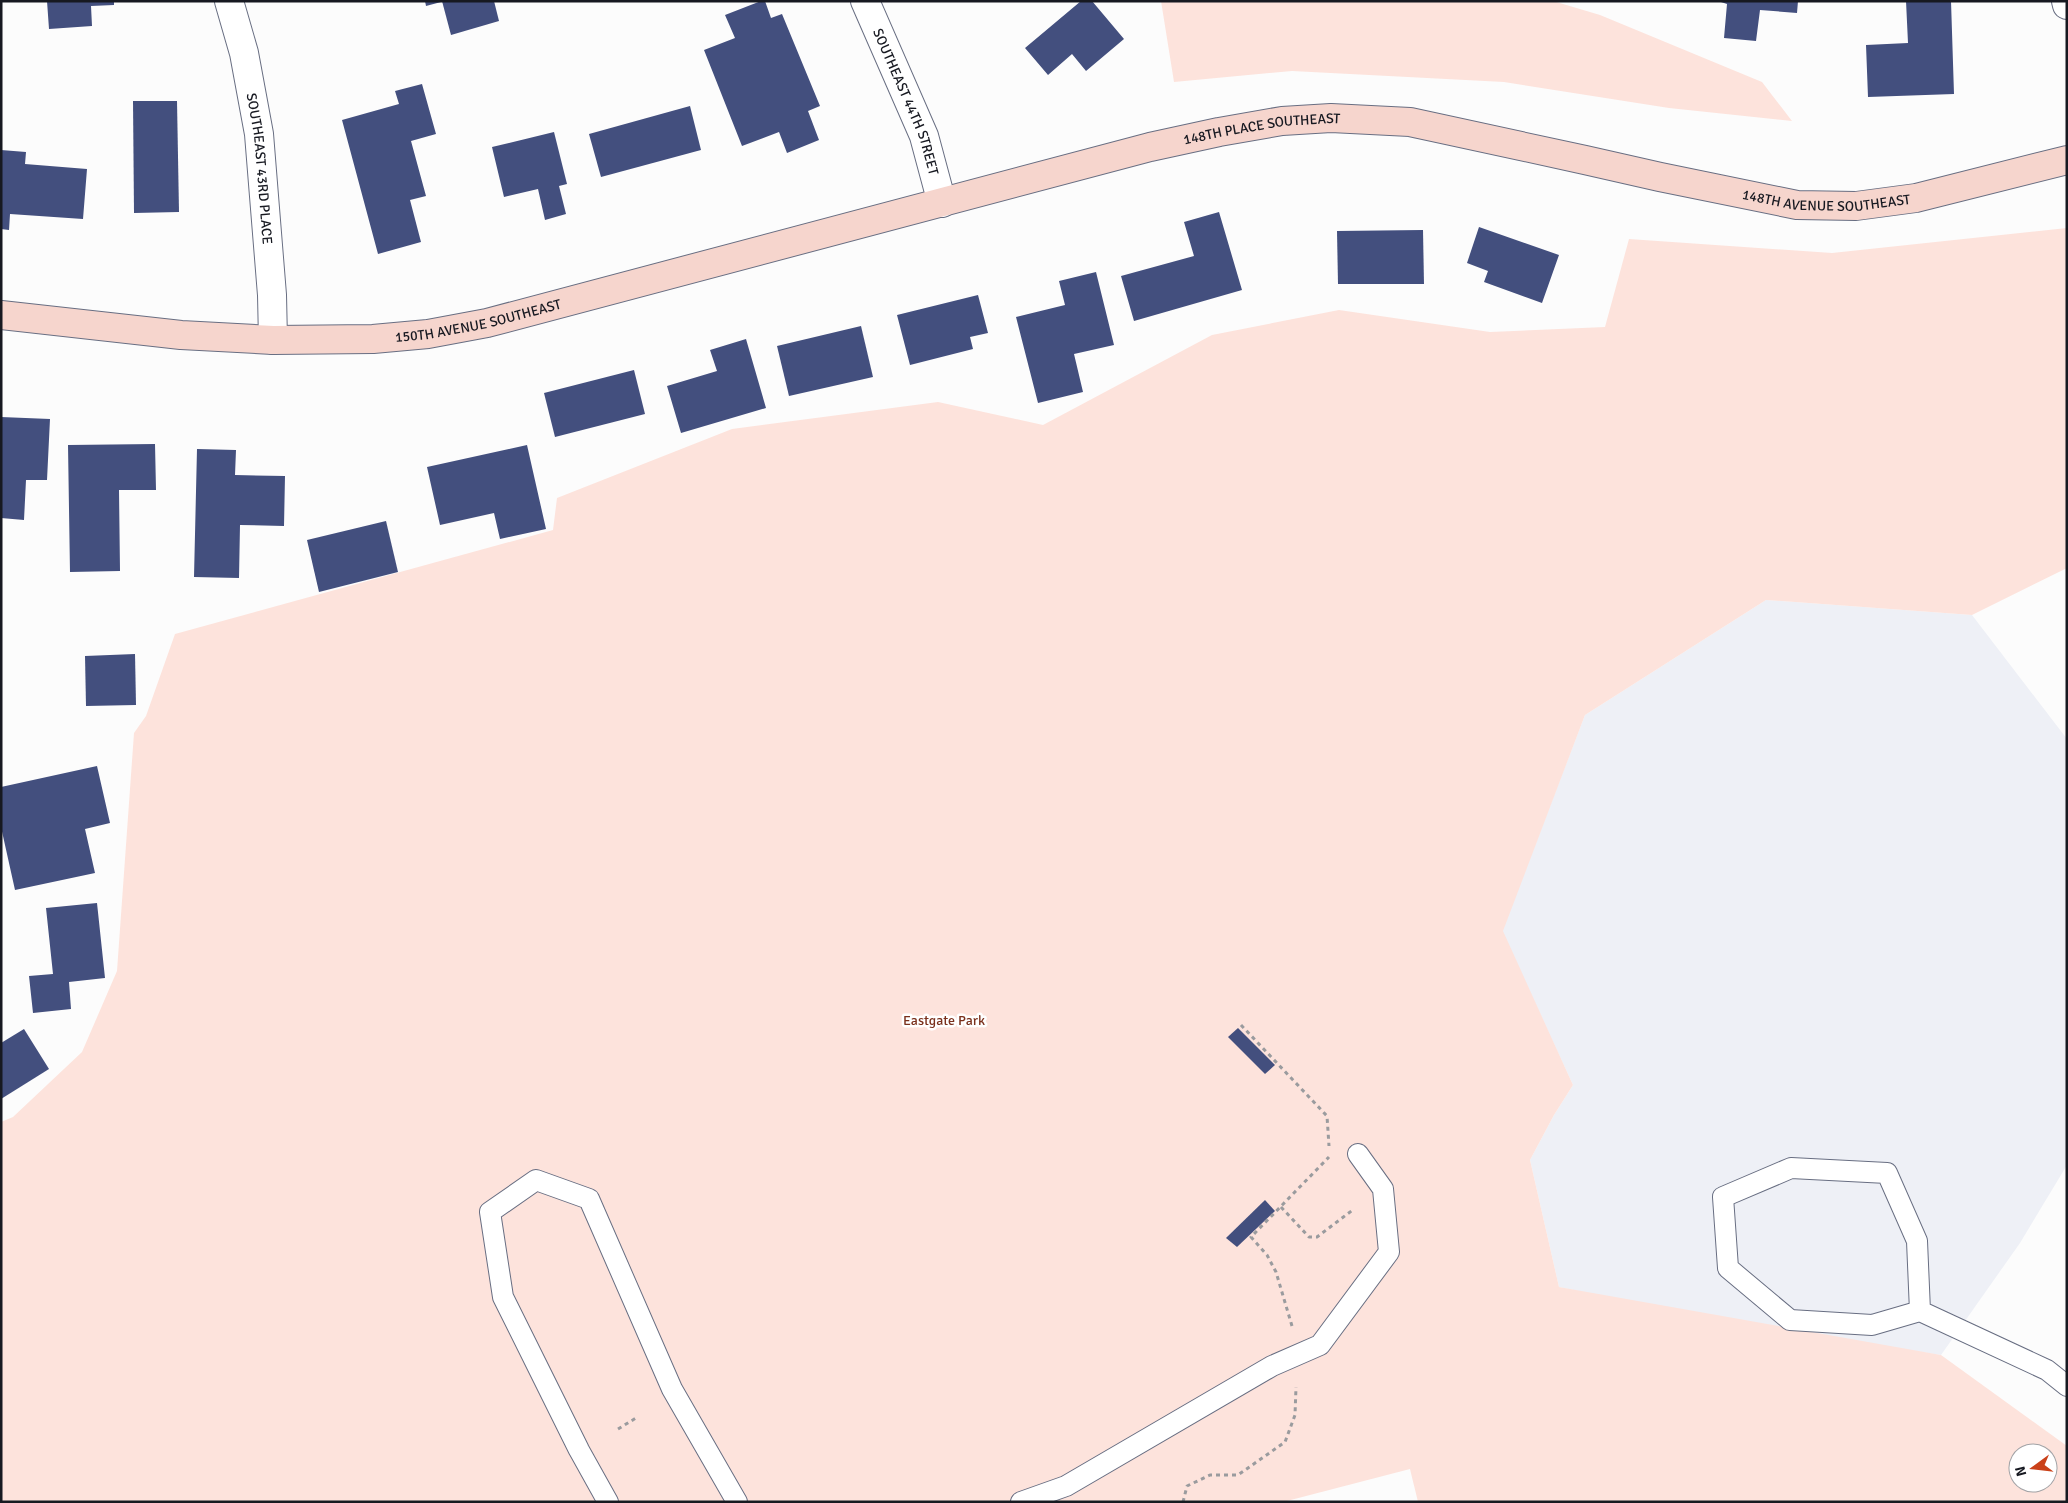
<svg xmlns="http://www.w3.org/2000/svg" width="2068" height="1503" font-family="Signika,sans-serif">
	<rect width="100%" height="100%" fill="#fcfcfc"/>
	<path fill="#eef0f6" d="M1766,600L1972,615L2067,739V1165L2020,1243L1941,1355L1752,1327L1559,1287L1530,1160L1554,1115L1573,1085L1502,931L1585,715Z"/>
	<g fill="#fde3dc" fill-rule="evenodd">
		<path d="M1161,1H1553L1600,15L1762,82L1792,121L1669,108L1504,82L1292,71L1174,82Z"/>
		<path d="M2067,228V568L1972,615L1766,600L1585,715L1503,931L1573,1085L1554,1115L1530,1160L1559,1287L1941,1355L2067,1446V1502H1418L1410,1469L1283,1502H1V1122L13,1117L82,1052L117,971L134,733L146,716L175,634L553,530L557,498L732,429L938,402L1043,425L1212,335L1339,310L1490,332L1605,327L1629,239L1832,253ZM2018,1453H2048V1483H2018Z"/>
	</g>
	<g fill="#434f7e">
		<path d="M47,1H114V5L91,6L92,26L49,29Z"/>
		<path d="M425,1H441V2L426,6Z"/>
		<path d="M442,1H494L499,21L451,35Z"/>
		<path d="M761,1H765L771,18L782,14L820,106L808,111L819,140L787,153L779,132L742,146L704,50L735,38L725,15Z"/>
		<path d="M1081,1H1092L1124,39L1086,71L1072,54L1048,75L1025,48Z"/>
		<path d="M1718,1H1798L1797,13L1760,10L1756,41L1724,38L1727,4Z"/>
		<path d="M1906,1H1951L1954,94L1868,97L1866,45L1908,43Z"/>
		<path d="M422,84L436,134L411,141L426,196L410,200L421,242L378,254L342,120L399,104L395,91Z"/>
		<path d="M133,101H177L179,212L134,213Z"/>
		<path d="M690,106L701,150L601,177L589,134Z"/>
		<path d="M554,132L567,184L559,186L566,214L545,220L538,189L504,197L492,147Z"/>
		<path d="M1,150L26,152L25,164L87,169L83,219L10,214L9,230L1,229Z"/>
		<path d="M1219,212L1242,290L1134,321L1121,276L1194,256L1184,222Z"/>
		<path d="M1479,227L1559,255L1542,303L1484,282L1488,271L1467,263Z"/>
		<path d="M1423,230L1424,284H1338L1337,231Z"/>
		<path d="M1096,272L1114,345L1074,354L1083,392L1038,403L1016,317L1065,305L1059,281Z"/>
		<path d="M978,295L988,333L970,337L973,349L910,365L897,315Z"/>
		<path d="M861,326L873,377L789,396L777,346Z"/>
		<path d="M746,339L766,408L681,433L667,386L717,371L710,350Z"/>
		<path d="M634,370L645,414L555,437L544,393Z"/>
		<path d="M1,417L50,419L47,480H26L24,520L1,518Z"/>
		<path d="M155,444L156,490H119L120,571L70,572L68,445Z"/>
		<path d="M527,445L546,529L500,539L494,513L440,525L427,467Z"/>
		<path d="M197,449L236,450L235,475L285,476L284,526L240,525L239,578L194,577Z"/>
		<path d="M386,521L398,572L319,592L307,540Z"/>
		<path d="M135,654L136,705L86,706L85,656Z"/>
		<path d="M97,766L110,823L85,829L95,873L15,890L1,827V787Z"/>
		<path d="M97,903L105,978L69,982L71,1009L33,1013L29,976L53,974L46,908Z"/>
		<path d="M1238,1028L1275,1065L1265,1074L1228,1037Z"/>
		<path d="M24,1029L49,1069L1,1099V1043Z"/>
		<path d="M1265,1200L1275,1211L1237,1247L1226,1238Z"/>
	</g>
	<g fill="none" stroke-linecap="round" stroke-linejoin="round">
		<g stroke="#686e82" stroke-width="22">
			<g id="lane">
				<path d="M1920,1311L1917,1241L1887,1173L1791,1168L1723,1197L1728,1268L1790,1320L1872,1325L1920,1311L2047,1370L2067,1386"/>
				<path d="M608,1502L579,1450L503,1297L490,1212L536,1180L589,1199L672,1389L737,1502"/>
				<path d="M1021,1502L1066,1486L1272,1366L1320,1345L1389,1252L1383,1189L1358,1154"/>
			</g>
		</g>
		<g stroke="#686e82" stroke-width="30">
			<g id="street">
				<path id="s1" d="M229,1L244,53L259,134L272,295L273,340"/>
				<path id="s2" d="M865,1L924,136L942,203"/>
				<path d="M2066,1L2067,5"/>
			</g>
		</g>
		<g stroke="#686e82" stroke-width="30">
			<g id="secondary">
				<path id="s3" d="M1,315L181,335L273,340L373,339L428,334L487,323L1150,147L1219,132L1282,121L1331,118L1410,122L1585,160L1660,177L1797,205L1856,206L1916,198L2067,160"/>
			</g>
		</g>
		<g stroke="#9a9b9e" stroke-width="3" stroke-dasharray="4 4" stroke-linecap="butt">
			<path d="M1241,1025L1327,1116L1329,1146"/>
			<path d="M1281,1207L1309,1237H1317L1354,1209"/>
			<path d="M1292,1326L1276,1272L1267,1255L1251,1237L1329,1157"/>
			<path d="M618,1429L636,1418"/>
			<path d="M1183,1502L1187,1486L1210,1475H1238L1285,1442L1295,1415L1296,1387"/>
		</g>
		<use href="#lane" stroke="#fff" stroke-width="20"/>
		<use href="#street" stroke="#fff" stroke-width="28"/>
		<use href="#secondary" stroke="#f6d5cd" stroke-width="28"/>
	</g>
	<g text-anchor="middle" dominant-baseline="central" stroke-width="5" stroke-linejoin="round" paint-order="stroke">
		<g font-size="14" fill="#171921" stroke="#fff">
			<text stroke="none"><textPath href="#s2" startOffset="109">SOUTHEAST 44TH STREET</textPath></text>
			<text stroke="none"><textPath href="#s3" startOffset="1288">148TH PLACE SOUTHEAST</textPath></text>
			<text stroke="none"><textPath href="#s1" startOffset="171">SOUTHEAST 43RD PLACE</textPath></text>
			<text stroke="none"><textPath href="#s3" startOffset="1862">148TH AVENUE SOUTHEAST</textPath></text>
			<text stroke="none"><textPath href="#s3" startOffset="480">150TH AVENUE SOUTHEAST</textPath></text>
		</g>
		<g font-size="14" fill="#7a301c" stroke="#fff">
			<text x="944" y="1020">Eastgate Park</text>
		</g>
	</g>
	<rect width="2068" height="1503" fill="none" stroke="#171921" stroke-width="5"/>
	<g transform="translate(2033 1468) rotate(255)"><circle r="24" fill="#ffffff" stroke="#a2a3a6"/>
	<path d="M0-4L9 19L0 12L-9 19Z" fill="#ca4119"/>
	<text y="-8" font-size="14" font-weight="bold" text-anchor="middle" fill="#171921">N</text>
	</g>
</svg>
